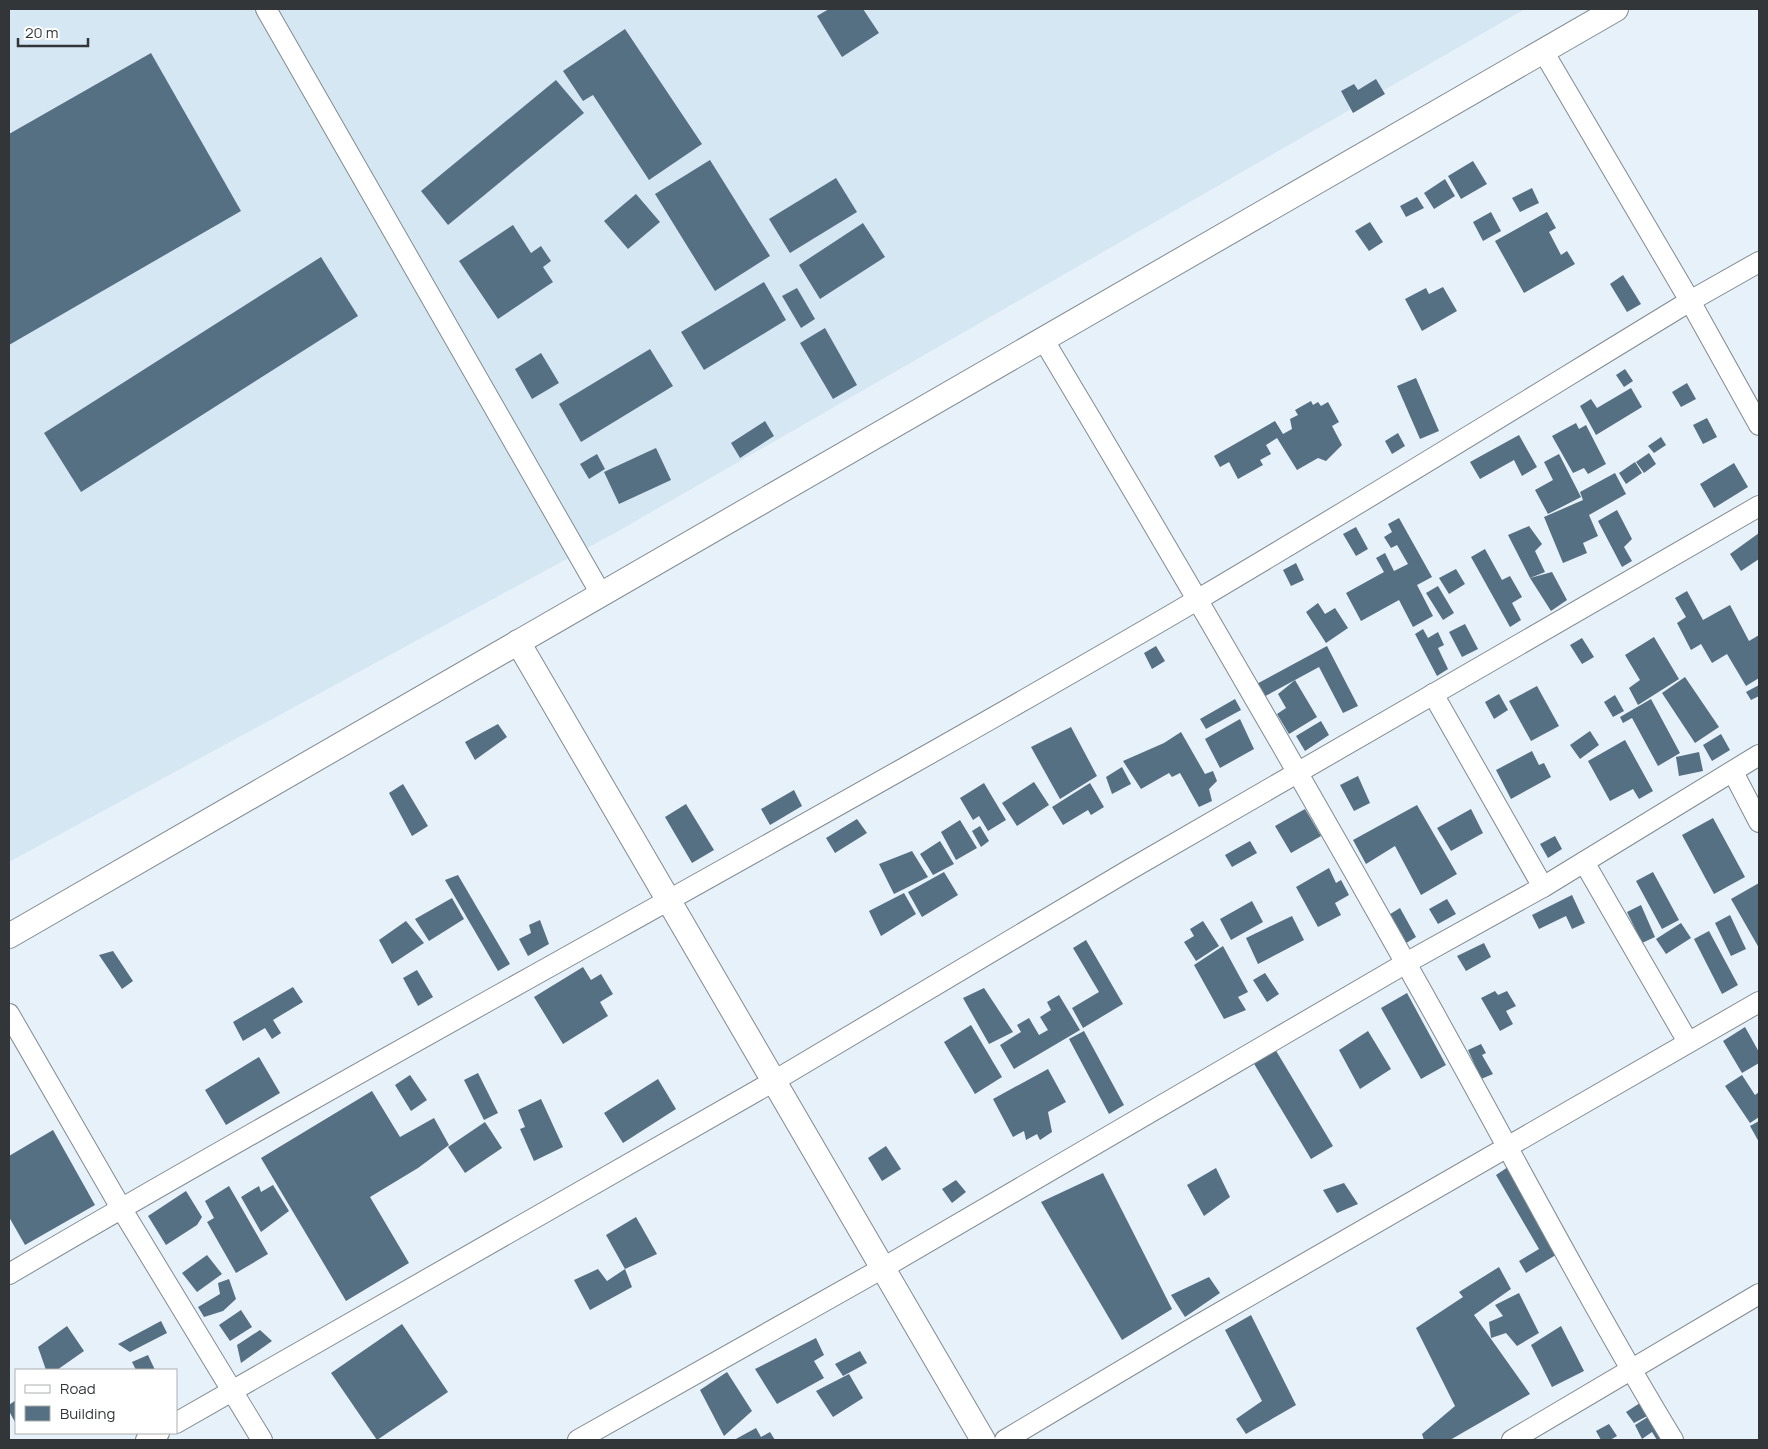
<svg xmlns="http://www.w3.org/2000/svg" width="1768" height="1449" font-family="Manrope,sans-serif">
	<rect width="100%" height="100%" fill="#e7f1f9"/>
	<path fill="#d6e7f4" d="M9,9H1525L622,529L9,862Z"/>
	<g fill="#556f83">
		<path d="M829,9H863L879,33L842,57L817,16Z"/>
		<path d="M625,29L702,144L649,180L593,95L583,101L563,71Z"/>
		<path d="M151,53L241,211L9,345V134Z"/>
		<path d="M1376,79L1385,94L1353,113L1341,91L1354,84L1358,90Z"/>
		<path d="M556,80L584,113L448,225L421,191Z"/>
		<path d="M710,160L770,256L715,291L655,194Z"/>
		<path d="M1473,161L1487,184L1461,199L1448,176Z"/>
		<path d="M836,178L857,212L790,253L769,219Z"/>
		<path d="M1445,179L1455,196L1434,209L1424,193Z"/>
		<path d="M1532,188L1539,203L1520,212L1512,198Z"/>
		<path d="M636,194L660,222L628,249L604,221Z"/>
		<path d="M1417,197L1424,208L1406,217L1400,206Z"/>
		<path d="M1491,212L1501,231L1483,241L1473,222Z"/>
		<path d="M1547,212L1556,228L1549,232L1561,255L1567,251L1575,264L1524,293L1495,241Z"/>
		<path d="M1370,222L1383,242L1369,251L1355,231Z"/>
		<path d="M863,223L885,257L820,299L799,265Z"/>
		<path d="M513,225L531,253L541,246L551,261L543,267L553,282L498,319L459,261Z"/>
		<path d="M321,257L358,316L81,492L44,433Z"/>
		<path d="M1623,275L1641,304L1627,312L1610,284Z"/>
		<path d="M764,282L786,320L704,370L681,332Z"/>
		<path d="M1443,287L1457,311L1422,331L1405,299L1426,288L1429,294Z"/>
		<path d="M797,288L815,319L801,328L782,296Z"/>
		<path d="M825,328L857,385L833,399L800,343Z"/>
		<path d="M650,349L673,386L581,442L559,404Z"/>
		<path d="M541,353L559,383L532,399L515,369Z"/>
		<path d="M1625,369L1633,381L1624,387L1616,375Z"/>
		<path d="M1416,378L1439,431L1420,439L1397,386Z"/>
		<path d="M1687,383L1696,399L1681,407L1672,392Z"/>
		<path d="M1631,388L1642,407L1596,435L1580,406L1591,399L1597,408Z"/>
		<path d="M1311,401L1313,405L1318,402L1321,406L1328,402L1339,422L1332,426L1342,445L1326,461L1318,458L1297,470L1277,438L1266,445L1271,454L1260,460L1263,465L1238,479L1229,462L1220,467L1214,456L1275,421L1283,434L1292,429L1290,419L1298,415L1295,410Z"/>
		<path d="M1707,418L1717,437L1703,444L1693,425Z"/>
		<path d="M765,421L774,436L740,458L731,443Z"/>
		<path d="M1576,423L1579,429L1586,425L1606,464L1588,474L1584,468L1573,473L1552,436Z"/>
		<path d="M1398,433L1405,446L1392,454L1385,441Z"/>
		<path d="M1519,435L1537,467L1522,476L1514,460L1480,479L1470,462Z"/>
		<path d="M1661,437L1666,445L1654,453L1648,446Z"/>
		<path d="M656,448L671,480L619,504L604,472Z"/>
		<path d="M1649,453L1656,464L1644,473L1636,462Z"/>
		<path d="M597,454L605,469L589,479L580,464Z"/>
		<path d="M1559,454L1581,497L1548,514L1535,490L1553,480L1544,462Z"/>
		<path d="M1635,462L1642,473L1626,484L1619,473Z"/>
		<path d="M1734,463L1748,487L1714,508L1700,484Z"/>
		<path d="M1615,473L1626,494L1589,515L1598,536L1583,543L1587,553L1563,563L1544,517L1583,500L1580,492Z"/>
		<path d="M1617,510L1632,539L1624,547L1632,561L1622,567L1598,521Z"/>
		<path d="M1399,518L1432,577L1417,585L1433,616L1413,627L1399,600L1361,621L1346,593L1384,572L1376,558L1385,553L1394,571L1408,564L1397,545L1391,548L1384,537L1392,532L1388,524Z"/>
		<path d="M1529,526L1542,544L1535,551L1545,572L1530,578L1508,535Z"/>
		<path d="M1356,527L1368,549L1356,556L1343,534Z"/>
		<path d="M1759,533V559L1741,571L1730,554Z"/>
		<path d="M1485,549L1502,580L1510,576L1522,597L1512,603L1521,620L1510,627L1471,557Z"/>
		<path d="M1296,563L1304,580L1291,586L1283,570Z"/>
		<path d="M1456,569L1465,584L1449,594L1439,578Z"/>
		<path d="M1552,572L1567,600L1551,611L1530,578Z"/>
		<path d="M1438,586L1454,613L1443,620L1426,593Z"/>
		<path d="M1687,591L1703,620L1730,605L1749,641L1759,635V678L1746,686L1727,654L1712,663L1701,644L1691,650L1677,623L1686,617L1675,598Z"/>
		<path d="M1318,603L1325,614L1335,608L1348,628L1326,643L1306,612Z"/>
		<path d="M1465,624L1478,649L1462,657L1449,632Z"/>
		<path d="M1423,629L1428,638L1438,632L1444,645L1438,648L1448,669L1437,676L1415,634Z"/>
		<path d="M1654,637L1679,679L1638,705L1629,688L1640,680L1625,655Z"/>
		<path d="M1582,638L1594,657L1582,664L1570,645Z"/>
		<path d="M1156,646L1165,661L1152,669L1144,653Z"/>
		<path d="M1327,646L1358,706L1343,713L1319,667L1258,700L1251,687Z"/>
		<path d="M1685,677L1719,727L1695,743L1662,693Z"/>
		<path d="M1295,680L1317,717L1289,734L1277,714L1286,708L1278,694Z"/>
		<path d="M1759,685V696L1751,700L1746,692Z"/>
		<path d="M1537,686L1559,726L1531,741L1509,701Z"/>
		<path d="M1499,694L1508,710L1494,719L1485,702Z"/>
		<path d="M1615,695L1624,711L1613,717L1604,702Z"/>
		<path d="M1235,699L1241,710L1206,729L1200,719Z"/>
		<path d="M1651,699L1680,753L1658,766L1632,718L1623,723L1620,717Z"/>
		<path d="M1240,719L1254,749L1220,768L1205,739Z"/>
		<path d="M1321,721L1329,735L1305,751L1296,736Z"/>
		<path d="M498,724L507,737L475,760L465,742Z"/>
		<path d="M1071,727L1097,776L1060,799L1031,747Z"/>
		<path d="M1590,731L1599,745L1580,759L1570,745Z"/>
		<path d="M1181,732L1205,774L1213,771L1217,781L1209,789L1212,801L1199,807L1180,773L1172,777L1169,773L1141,789L1123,761L1164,743Z"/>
		<path d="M1721,734L1730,750L1712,761L1703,745Z"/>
		<path d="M1625,740L1653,791L1639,799L1633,789L1610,801L1588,761Z"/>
		<path d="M1532,751L1539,765L1544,763L1551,777L1511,799L1496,770Z"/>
		<path d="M1699,752L1703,771L1679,776L1676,757Z"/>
		<path d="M1122,767L1131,784L1112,794L1106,777Z"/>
		<path d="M1358,776L1370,803L1354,811L1340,785Z"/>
		<path d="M1034,782L1049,805L1017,826L1002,803Z"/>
		<path d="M984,783L1006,820L988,831L979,816L973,820L960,798Z"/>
		<path d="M1090,783L1104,807L1091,815L1088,810L1063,825L1052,807Z"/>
		<path d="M403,784L428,826L412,836L389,793Z"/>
		<path d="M794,790L802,806L770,825L761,809Z"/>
		<path d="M686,804L714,850L692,863L665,817Z"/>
		<path d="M1417,805L1457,874L1421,895L1395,846L1366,864L1353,840Z"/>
		<path d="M1305,809L1321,836L1291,853L1275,826Z"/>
		<path d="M1471,809L1483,833L1451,851L1437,828Z"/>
		<path d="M1713,818L1745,877L1714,894L1682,835Z"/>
		<path d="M857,819L867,833L835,853L826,838Z"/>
		<path d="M960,820L977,848L956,860L941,832Z"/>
		<path d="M980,826L989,841L981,847L972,831Z"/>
		<path d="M1555,836L1562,849L1548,858L1540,844Z"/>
		<path d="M940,841L954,864L933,875L920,854Z"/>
		<path d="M1250,841L1257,853L1232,867L1225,855Z"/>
		<path d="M912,851L928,877L894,894L879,864Z"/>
		<path d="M1329,868L1336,883L1341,880L1349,895L1335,903L1341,915L1318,927L1296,887Z"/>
		<path d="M944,872L958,895L922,917L908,892Z"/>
		<path d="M1653,872L1679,920L1662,929L1636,881Z"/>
		<path d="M458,875L510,964L498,971L445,880Z"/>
		<path d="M1759,883V948L1731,899Z"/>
		<path d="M904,893L916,914L881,936L869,911Z"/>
		<path d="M1572,895L1585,923L1572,929L1566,916L1539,929L1532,915Z"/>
		<path d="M452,898L464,919L429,941L415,919Z"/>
		<path d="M1447,899L1456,914L1438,924L1429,909Z"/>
		<path d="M1252,901L1263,922L1231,940L1220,919Z"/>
		<path d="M1641,905L1655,937L1642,943L1627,912Z"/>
		<path d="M1400,908L1416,937L1403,945L1387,916Z"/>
		<path d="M1730,915L1746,949L1731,956L1715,923Z"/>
		<path d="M1292,916L1304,940L1258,964L1246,938Z"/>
		<path d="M540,920L549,944L528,956L519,939L531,933L529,925Z"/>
		<path d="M406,921L424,943L392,964L379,940Z"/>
		<path d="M1203,921L1219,946L1196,961L1184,942L1194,936L1190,929Z"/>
		<path d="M1681,923L1691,938L1666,954L1656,939Z"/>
		<path d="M1709,931L1738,985L1722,994L1694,939Z"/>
		<path d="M1086,940L1123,1004L1083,1028L1072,1008L1099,992L1073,948Z"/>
		<path d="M1484,943L1491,957L1466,971L1457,956Z"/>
		<path d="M1223,946L1248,992L1238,997L1246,1010L1224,1019L1194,965Z"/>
		<path d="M113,951L133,981L122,989L99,955Z"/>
		<path d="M583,967L591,980L601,974L613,994L600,1002L608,1016L563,1044L534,997Z"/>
		<path d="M417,970L433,997L418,1006L403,978Z"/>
		<path d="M1265,973L1279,994L1267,1002L1253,980Z"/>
		<path d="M293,987L303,1002L273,1020L281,1033L272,1039L265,1028L243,1041L233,1022Z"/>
		<path d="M984,988L1013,1032L989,1044L963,998Z"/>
		<path d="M1495,991L1498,995L1507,991L1516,1006L1506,1011L1513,1024L1500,1031L1481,998Z"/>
		<path d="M1407,993L1446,1065L1421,1079L1381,1008Z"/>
		<path d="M1059,995L1080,1030L1014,1069L1000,1045L1021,1032L1017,1025L1029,1018L1039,1035L1048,1030L1040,1017L1051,1010L1047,1002Z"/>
		<path d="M971,1025L1002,1077L975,1094L944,1042Z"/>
		<path d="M1745,1027L1759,1052V1063L1742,1073L1723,1041Z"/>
		<path d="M1084,1031L1124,1105L1109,1114L1069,1039Z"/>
		<path d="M1368,1031L1391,1069L1360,1089L1339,1050Z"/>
		<path d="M1481,1044L1486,1053L1482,1055L1493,1074L1481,1079L1468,1050Z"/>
		<path d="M1275,1049L1333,1146L1311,1159L1253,1062Z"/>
		<path d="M259,1057L280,1093L226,1125L205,1090Z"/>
		<path d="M1048,1069L1066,1102L1048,1112L1052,1132L1040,1140L1037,1134L1026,1140L1024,1131L1013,1137L993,1099Z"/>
		<path d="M478,1073L498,1113L484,1120L464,1080Z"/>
		<path d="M410,1075L427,1100L411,1111L395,1085Z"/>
		<path d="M1742,1075L1755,1095L1759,1092V1117L1750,1123L1725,1086Z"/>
		<path d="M658,1079L676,1109L623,1143L604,1113Z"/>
		<path d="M372,1091L400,1137L434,1118L449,1145L418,1168L370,1197L409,1263L346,1301L261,1158Z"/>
		<path d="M541,1099L563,1147L534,1161L520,1129L525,1127L518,1110Z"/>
		<path d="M1759,1121V1142L1750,1126Z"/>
		<path d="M485,1122L502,1148L465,1173L448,1147Z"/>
		<path d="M53,1130L95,1205L25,1245L9,1217V1156Z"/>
		<path d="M886,1146L901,1169L882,1181L868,1158Z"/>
		<path d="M1508,1167L1559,1253L1526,1273L1519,1261L1539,1249L1496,1175Z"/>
		<path d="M1216,1168L1230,1197L1204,1216L1187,1185Z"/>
		<path d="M1103,1173L1172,1309L1122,1340L1041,1202Z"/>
		<path d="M956,1180L966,1192L952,1203L942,1189Z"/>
		<path d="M1344,1183L1358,1204L1337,1213L1323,1190Z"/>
		<path d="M273,1185L289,1211L261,1232L241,1197L259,1186L261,1192Z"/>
		<path d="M229,1186L268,1254L236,1273L207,1222L214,1218L205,1201Z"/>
		<path d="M186,1191L202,1217L197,1225L166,1245L148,1216Z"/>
		<path d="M636,1217L657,1254L625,1269L606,1235Z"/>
		<path d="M207,1255L222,1274L197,1292L182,1273Z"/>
		<path d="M1499,1267L1511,1289L1474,1315L1530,1394L1450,1440H1424L1422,1434L1455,1406L1416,1328L1463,1297L1459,1292Z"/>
		<path d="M598,1269L607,1281L625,1269L632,1287L590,1310L574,1280Z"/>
		<path d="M1209,1277L1220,1293L1185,1317L1171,1295Z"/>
		<path d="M229,1279L236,1299L223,1311L204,1317L198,1307L220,1294L218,1283Z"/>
		<path d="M1519,1293L1539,1333L1517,1346L1506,1333L1491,1338L1489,1322L1503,1316L1495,1305Z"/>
		<path d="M241,1310L252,1327L230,1341L219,1325Z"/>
		<path d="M1251,1315L1296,1405L1246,1434L1236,1419L1262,1401L1225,1330Z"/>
		<path d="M161,1321L167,1333L130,1352L118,1344Z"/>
		<path d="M402,1324L448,1392L377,1440L331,1373Z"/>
		<path d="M67,1326L84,1351L57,1370H46L38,1347Z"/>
		<path d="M1561,1326L1584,1371L1552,1387L1531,1345Z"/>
		<path d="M260,1330L272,1341L241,1363L237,1345Z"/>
		<path d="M816,1338L824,1355L814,1361L824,1378L777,1404L755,1369Z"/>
		<path d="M860,1351L867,1363L843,1376L835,1364Z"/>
		<path d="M148,1355L155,1370H136L132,1362Z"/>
		<path d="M727,1372L752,1411L724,1436L700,1390Z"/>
		<path d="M849,1374L863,1398L833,1417L816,1391Z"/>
		<path d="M16,1400V1424L9,1411V1405Z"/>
		<path d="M1640,1403L1649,1415L1634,1423L1626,1412Z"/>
		<path d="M1651,1415L1662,1440H1657L1652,1432L1642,1439L1635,1425Z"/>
		<path d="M1609,1424L1617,1436L1610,1440H1601L1596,1431Z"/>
		<path d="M756,1428L761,1437L770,1432L775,1440H734Z"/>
	</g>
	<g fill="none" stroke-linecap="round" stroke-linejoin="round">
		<g stroke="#818b92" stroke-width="22">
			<g id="minor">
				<path d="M266,9L601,594"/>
				<path d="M1543,51L1690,301L1759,425"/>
				<path d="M1043,339C1172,554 1298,771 1421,990C1505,1140 1584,1293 1673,1440"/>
				<path d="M1433,694L1543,887"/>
				<path d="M1733,772L1759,822"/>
				<path d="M1584,862L1688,1042"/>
				<path d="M9,1014L121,1208L262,1440"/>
				<path d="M9,1274C401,1044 804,830 1197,600C1363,502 1526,401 1690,301L1759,262"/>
				<path d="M176,1423L774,1081L1129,870L1759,506"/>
				<path d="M146,1440L159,1433"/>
				<path d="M578,1440L883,1268L1406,963L1543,887L1759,755"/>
				<path d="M1005,1440L1188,1331L1759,1002"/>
				<path d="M1512,1440L1759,1294"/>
			</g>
		</g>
		<g stroke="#818b92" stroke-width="26">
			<g id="tertiary">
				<path d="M518,642L983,1440"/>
				<path d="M9,936L1616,9"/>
			</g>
		</g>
		<use href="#minor" stroke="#fff" stroke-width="20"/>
		<use href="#tertiary" stroke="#fff" stroke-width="24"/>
	</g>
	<rect width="1768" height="1449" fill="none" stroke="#323639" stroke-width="20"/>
	<rect x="15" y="1369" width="162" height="65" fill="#ffffff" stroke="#adafb0"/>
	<rect x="25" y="1385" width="25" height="8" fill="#ffffff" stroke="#adafb0"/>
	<text x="60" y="1394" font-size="15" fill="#323639">Road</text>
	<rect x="25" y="1406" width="25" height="15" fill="#556f83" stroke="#adafb0"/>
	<text x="60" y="1419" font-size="15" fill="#323639">Building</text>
	<path d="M18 38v8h70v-8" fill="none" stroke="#323639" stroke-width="2.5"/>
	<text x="25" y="38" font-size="15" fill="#323639" stroke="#ffffff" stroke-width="4" paint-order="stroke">20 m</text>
</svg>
